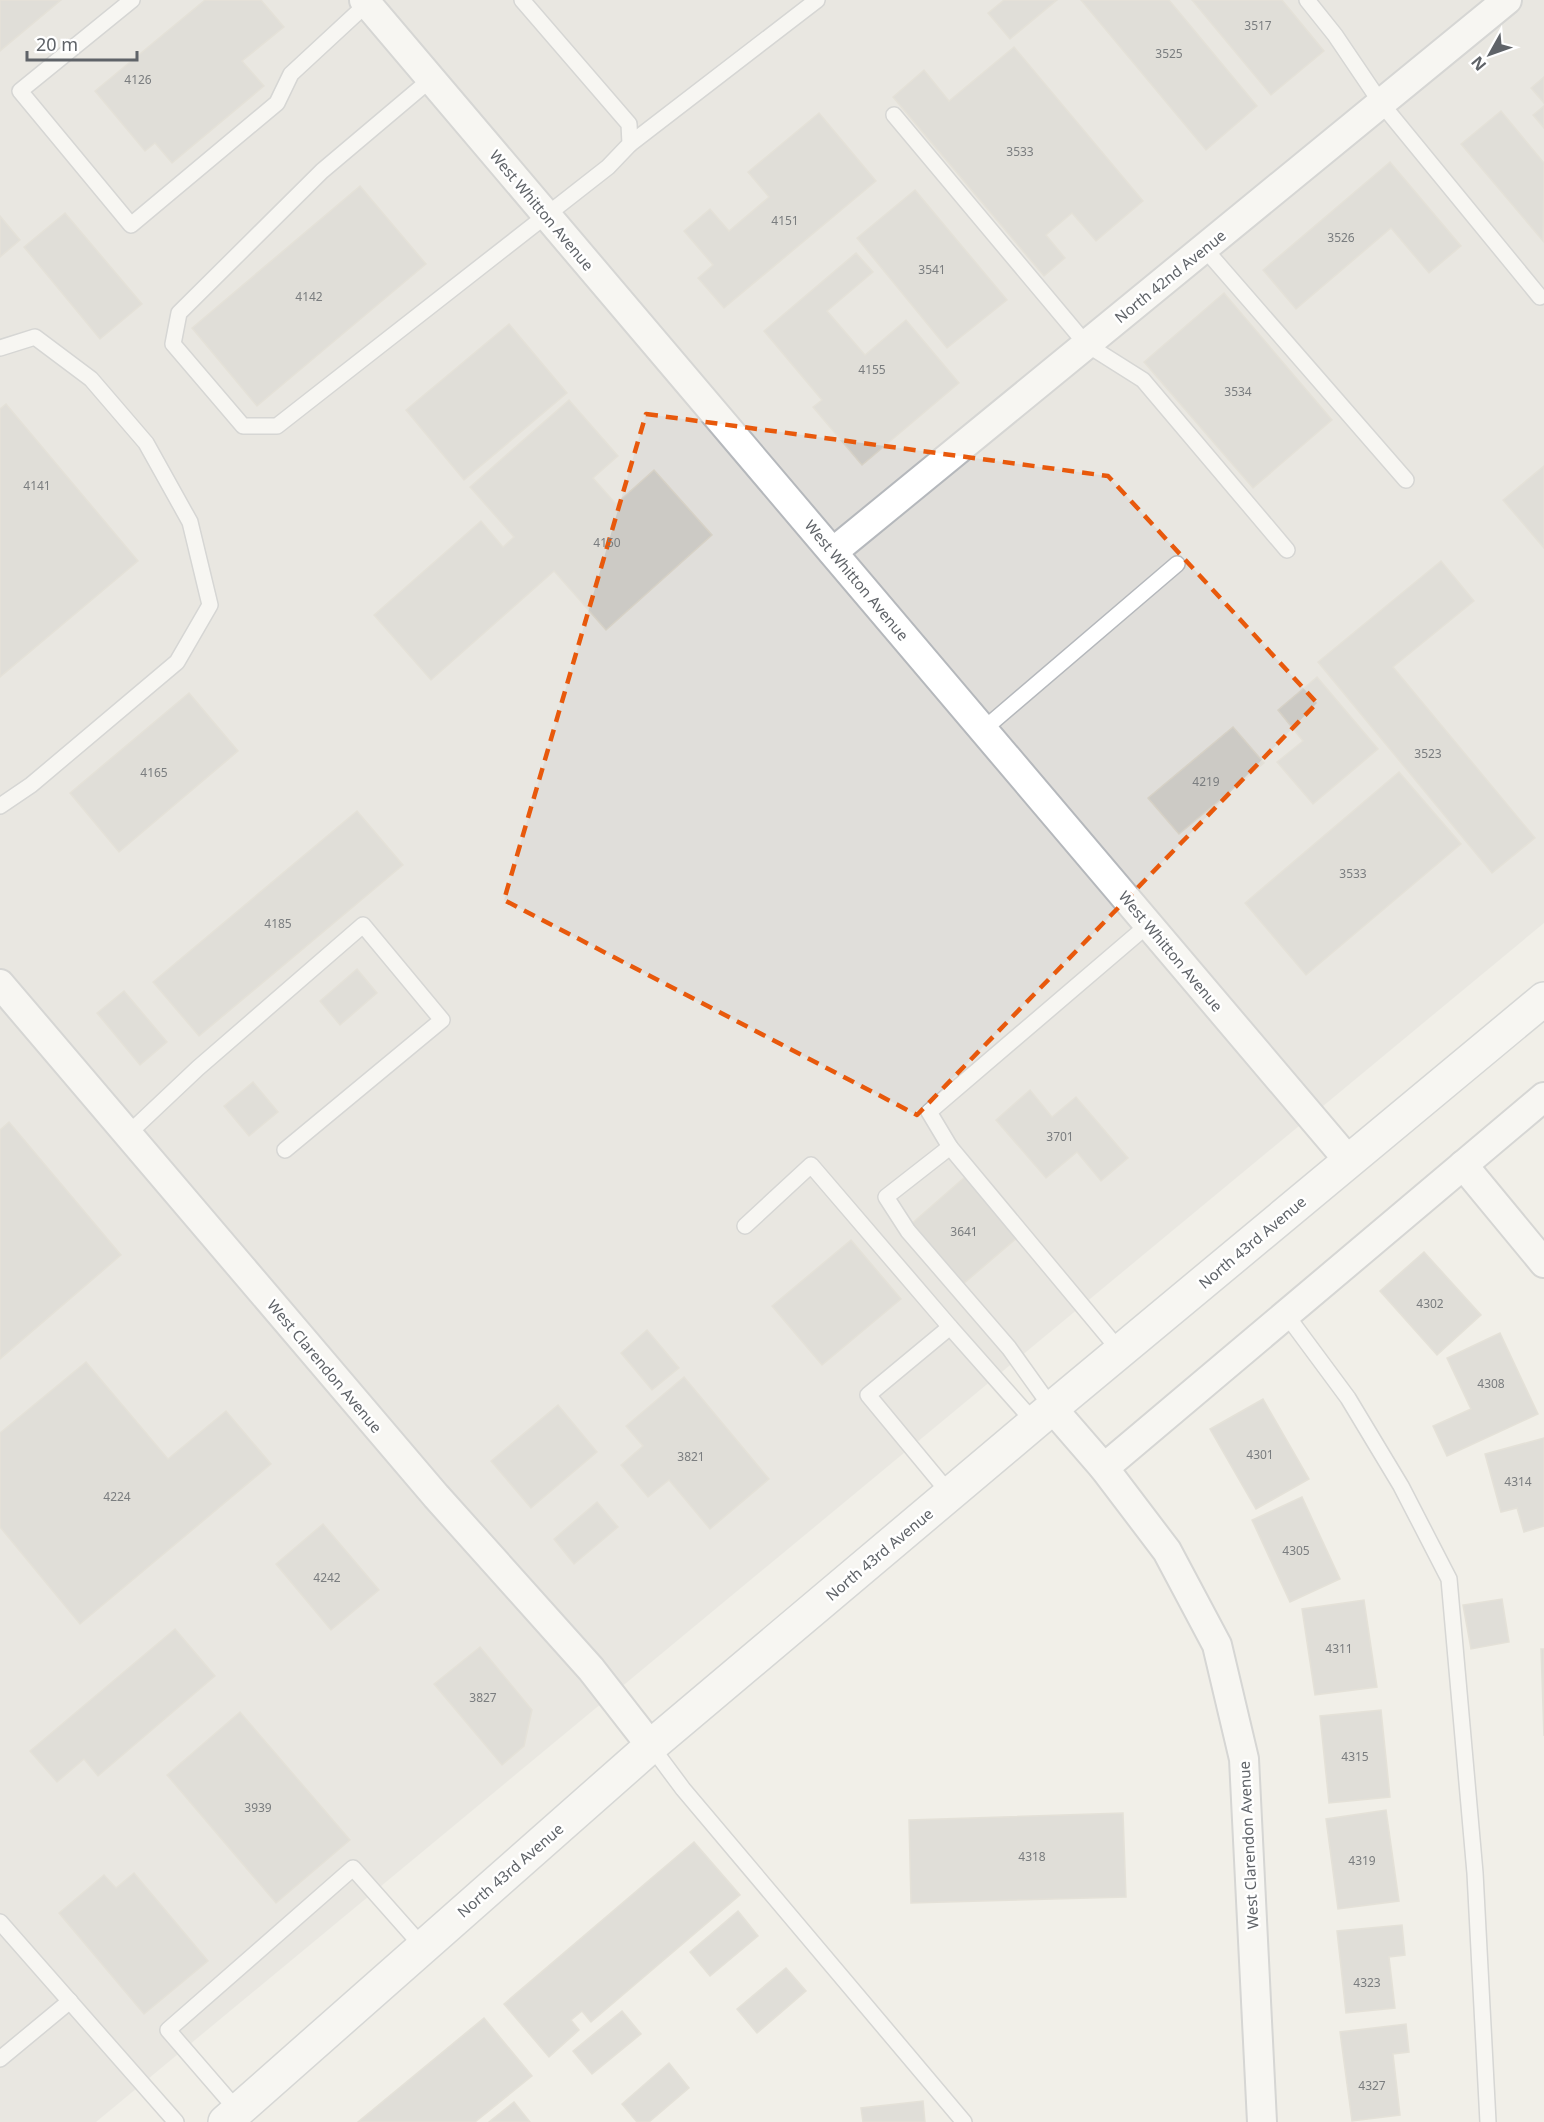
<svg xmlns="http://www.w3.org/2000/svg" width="1544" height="2122" font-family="'Noto Sans',sans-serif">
	<rect width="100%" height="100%" fill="#f1efe8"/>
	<path fill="#e0deda" d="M0,0H1544V923L96,2122H0Z"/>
	<g fill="#cccac5" stroke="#d6d1c6" stroke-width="1.5">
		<path d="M0,0H61L0,51Z"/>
		<path d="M205,0H261L284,27L242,61L264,86L172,163L155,143L145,151L95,91Z"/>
		<path d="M1004,0H1057L1010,39L988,13Z"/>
		<path d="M1081,0H1169L1257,106L1206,150Z"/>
		<path d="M1192,0H1282L1324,51L1271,95Z"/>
		<path d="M1014,47L1143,201L1096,241L1072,213L1046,235L1065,258L1044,276L893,97L924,70L949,101Z"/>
		<path d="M1544,77V103L1531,88Z"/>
		<path d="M1544,106V128L1533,115Z"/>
		<path d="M1501,111L1544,163L1543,241L1461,144Z"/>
		<path d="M819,113L876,181L724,308L698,278L713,265L684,231L710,209L729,231L769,197L748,172Z"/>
		<path d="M1390,162L1461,246L1429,273L1391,228L1296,309L1263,270Z"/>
		<path d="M360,186L426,264L257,406L192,328Z"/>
		<path d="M915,190L1007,300L947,348L857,238Z"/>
		<path d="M65,213L142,304L100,339L24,247Z"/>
		<path d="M0,216L20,240L0,257Z"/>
		<path d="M856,253L873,272L827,311L865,355L906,320L959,383L862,465L813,407L822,400L764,331Z"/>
		<path d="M1224,293L1332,420L1253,488L1144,362Z"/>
		<path d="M509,324L567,393L464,480L406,410Z"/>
		<path d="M569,400L618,456L593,478L616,504L654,470L712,535L606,630L554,571L431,680L374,615L481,521L503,547L514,537L470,487Z"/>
		<path d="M6,404L138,561L0,677V409Z"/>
		<path d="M1544,466V548L1503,500Z"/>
		<path d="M1441,561L1474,601L1393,667L1535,838L1492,873L1318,662Z"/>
		<path d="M1317,677L1378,749L1313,804L1277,762L1303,741L1278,710Z"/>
		<path d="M189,693L238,751L119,852L70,793Z"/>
		<path d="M1233,727L1264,763L1179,834L1148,798Z"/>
		<path d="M1399,772L1461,844L1306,975L1245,903Z"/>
		<path d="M357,811L403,865L199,1036L153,982Z"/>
		<path d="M357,969L377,993L340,1025L320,1001Z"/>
		<path d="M124,991L167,1042L140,1065L97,1013Z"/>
		<path d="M253,1082L278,1112L249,1136L224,1106Z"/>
		<path d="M1030,1090L1052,1117L1076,1097L1128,1158L1101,1181L1077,1152L1046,1178L996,1120Z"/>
		<path d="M9,1122L121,1255L0,1359V1130Z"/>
		<path d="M966,1176L1018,1237L962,1285L910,1225Z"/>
		<path d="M851,1240L901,1299L822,1365L772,1306Z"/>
		<path d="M1424,1252L1481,1315L1437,1355L1380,1291Z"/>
		<path d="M647,1330L679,1368L652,1390L621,1353Z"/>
		<path d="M1500,1333L1538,1414L1447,1456L1433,1426L1471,1409L1447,1358Z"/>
		<path d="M86,1362L168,1459L226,1411L271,1464L80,1624L0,1527V1433Z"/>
		<path d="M684,1377L769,1479L710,1529L669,1480L648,1497L621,1465L643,1446L626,1426Z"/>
		<path d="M1263,1399L1309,1479L1256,1509L1210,1429Z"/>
		<path d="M558,1405L597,1452L531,1508L491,1461Z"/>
		<path d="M1544,1438V1526L1524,1532L1517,1508L1501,1512L1485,1454Z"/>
		<path d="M1302,1497L1340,1579L1290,1602L1252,1520Z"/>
		<path d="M597,1502L618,1527L574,1564L554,1539Z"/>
		<path d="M323,1524L379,1590L331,1630L276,1564Z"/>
		<path d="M1502,1599L1509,1642L1471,1649L1463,1605Z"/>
		<path d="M1364,1600L1377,1687L1315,1695L1302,1609Z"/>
		<path d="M175,1629L215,1676L98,1776L84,1759L57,1782L30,1751Z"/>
		<path d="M480,1647L532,1710L524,1746L502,1765L434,1684Z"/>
		<path d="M1541,1649H1544V1736Z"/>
		<path d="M1381,1710L1390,1797L1329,1803L1320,1716Z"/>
		<path d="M240,1712L350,1840L276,1903L167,1775Z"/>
		<path d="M1386,1810L1399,1901L1338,1909L1326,1819Z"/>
		<path d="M1123,1813L1126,1897L911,1903L909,1820Z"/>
		<path d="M694,1842L740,1895L591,2022L582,2011L571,2020L579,2030L549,2057L504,2004Z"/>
		<path d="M134,1873L208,1961L144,2014L59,1913L104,1875L116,1888Z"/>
		<path d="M738,1911L758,1936L710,1976L690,1952Z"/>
		<path d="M1402,1925L1405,1955L1389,1957L1395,2008L1346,2013L1337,1931Z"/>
		<path d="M786,1968L806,1991L757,2033L737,2009Z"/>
		<path d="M622,2011L641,2034L592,2074L573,2051Z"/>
		<path d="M484,2018L532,2076L475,2122H358Z"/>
		<path d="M1406,2024L1409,2052L1393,2054L1400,2115L1352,2121L1340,2032Z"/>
		<path d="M669,2063L689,2088L649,2122H637L622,2104Z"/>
		<path d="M923,2101L925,2122H863L861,2108Z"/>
		<path d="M514,2102L530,2122H489Z"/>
	</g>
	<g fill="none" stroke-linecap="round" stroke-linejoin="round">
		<g stroke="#b5b8bc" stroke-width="18">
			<g id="service">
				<path d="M132,0L20,91L131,225L277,103L291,74L371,0"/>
				<path d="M1307,0L1335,35L1381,103L1540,297"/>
				<path d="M431,79L322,171L179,313L173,344L243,426H277L608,167L630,144L629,124L522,0"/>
				<path d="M894,115L1086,344L1143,380L1287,550"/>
				<path d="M630,144L817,0"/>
				<path d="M1204,248L1406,480"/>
				<path d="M0,348L35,337L91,379L146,443L190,522L210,605L177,662L31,785L0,806"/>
				<path d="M984,729L1177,564"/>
				<path d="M128,1134L198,1068L363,925L442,1020L285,1150"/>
				<path d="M950,1147L929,1112L1149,924"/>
				<path d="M745,1226L811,1165L950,1327"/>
				<path d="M1285,1313L1348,1398L1401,1486L1449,1579L1475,1873L1488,2122"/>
				<path d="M1052,1408L1009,1348L908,1231L886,1197L950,1147L1120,1351"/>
				<path d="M950,1494L868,1395L950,1327L1035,1423"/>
				<path d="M651,1746L683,1789L964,2122"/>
				<path d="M0,1922L176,2122"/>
				<path d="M0,2059L70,2001"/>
				<path d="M238,2111L168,2030L353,1868L423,1947"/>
			</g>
		</g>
		<g stroke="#b5b8bc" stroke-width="32">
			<g id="minor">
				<path d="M364,0L1349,1161"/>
				<path d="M833,552L1507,0"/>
				<path d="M0,984L436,1496L591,1669L651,1746"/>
				<path d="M1463,1165L1544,1263"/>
				<path d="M1052,1408L1104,1468L1167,1551L1217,1645L1244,1759L1262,2122"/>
				<path d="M1104,1468L1544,1097"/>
			</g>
		</g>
		<g stroke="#b6babf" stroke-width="36">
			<path id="secondary" d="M225,2122L651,1746L1052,1408L1544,999"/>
		</g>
		<use href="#service" stroke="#fff" stroke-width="15"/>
		<use href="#minor" stroke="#fff" stroke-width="28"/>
		<use href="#secondary" stroke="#fff" stroke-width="33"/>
	</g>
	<path d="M0 0H1544V2122H0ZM646,414L1108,476L1317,703L917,1115L504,900Z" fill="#f1efe8" fill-opacity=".55" fill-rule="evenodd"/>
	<path fill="none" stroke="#e8590c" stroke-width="4.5" stroke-dasharray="12 8" stroke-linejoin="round" d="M646,414L1108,476L1317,703L917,1115L504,900Z"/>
	<g text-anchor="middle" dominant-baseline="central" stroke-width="5" stroke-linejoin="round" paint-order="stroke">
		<g font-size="12" fill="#7a7d7f">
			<text x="1258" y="25">3517</text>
			<text x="1169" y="53">3525</text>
			<text x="138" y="79">4126</text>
			<text x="1020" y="151">3533</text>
			<text x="785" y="220">4151</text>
			<text x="1341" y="237">3526</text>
			<text x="932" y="269">3541</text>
			<text x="309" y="296">4142</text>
			<text x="872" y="369">4155</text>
			<text x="1238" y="391">3534</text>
			<text x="37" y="485">4141</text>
			<text x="607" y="542">4150</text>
			<text x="1428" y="753">3523</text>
			<text x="154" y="772">4165</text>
			<text x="1206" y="781">4219</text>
			<text x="1353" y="873">3533</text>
			<text x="278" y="923">4185</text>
			<text x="1060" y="1136">3701</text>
			<text x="964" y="1231">3641</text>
			<text x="1430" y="1303">4302</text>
			<text x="1491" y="1383">4308</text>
			<text x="1260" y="1454">4301</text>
			<text x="691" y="1456">3821</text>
			<text x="1518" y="1481">4314</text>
			<text x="117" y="1496">4224</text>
			<text x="1296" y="1550">4305</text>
			<text x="327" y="1577">4242</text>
			<text x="1339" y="1648">4311</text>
			<text x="483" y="1697">3827</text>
			<text x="1355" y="1756">4315</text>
			<text x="258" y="1807">3939</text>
			<text x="1032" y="1856">4318</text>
			<text x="1362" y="1860">4319</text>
			<text x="1367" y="1982">4323</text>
			<text x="1372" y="2085">4327</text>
		</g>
		<g font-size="15" fill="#5f6368" stroke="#fff">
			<text transform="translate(542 210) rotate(50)">West Whitton Avenue</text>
			<text transform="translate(1170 276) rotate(-39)">North 42nd Avenue</text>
			<text transform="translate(857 580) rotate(50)">West Whitton Avenue</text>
			<text transform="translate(1171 951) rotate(50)">West Whitton Avenue</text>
			<text transform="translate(1252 1242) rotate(-40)">North 43rd Avenue</text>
			<text transform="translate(325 1366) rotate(50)">West Clarendon Avenue</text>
			<text transform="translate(879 1554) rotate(-40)">North 43rd Avenue</text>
			<text transform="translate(1248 1845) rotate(-93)">West Clarendon Avenue</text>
			<text transform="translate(510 1870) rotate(-41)">North 43rd Avenue</text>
		</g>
	</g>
	<g transform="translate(1490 54) rotate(230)" stroke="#ffffff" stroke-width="4.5" paint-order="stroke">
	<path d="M0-4.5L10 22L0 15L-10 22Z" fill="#5f6368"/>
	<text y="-9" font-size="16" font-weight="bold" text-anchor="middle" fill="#5f6368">N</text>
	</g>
	<path d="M27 51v9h110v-9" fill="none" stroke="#5f6368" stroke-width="3"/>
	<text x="36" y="51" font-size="18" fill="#5f6368" stroke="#ffffff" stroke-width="4.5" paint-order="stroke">20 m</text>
</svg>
